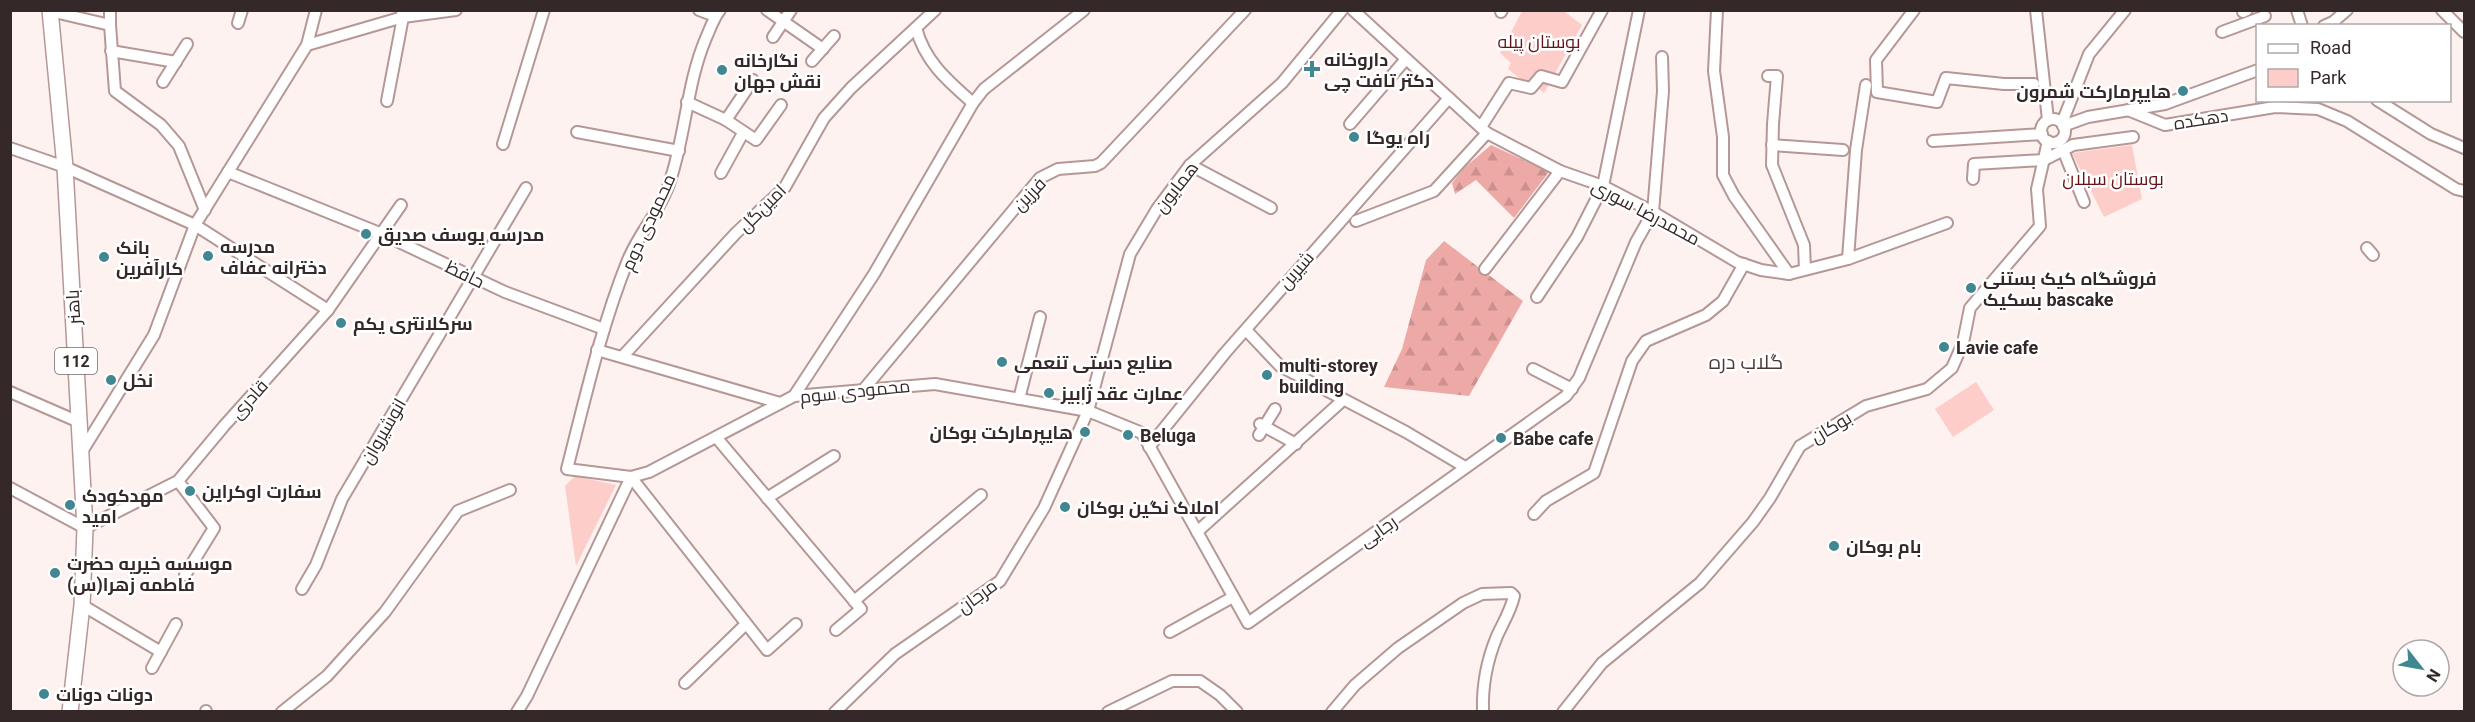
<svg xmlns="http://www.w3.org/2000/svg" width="2475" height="722" font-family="Roboto,Cairo,sans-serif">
	<defs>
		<pattern id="forest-firs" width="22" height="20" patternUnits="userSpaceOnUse" patternTransform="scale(1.5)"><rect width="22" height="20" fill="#eda9a5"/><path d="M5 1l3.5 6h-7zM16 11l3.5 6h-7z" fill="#cc918e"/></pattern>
	</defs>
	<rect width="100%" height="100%" fill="#fef2f1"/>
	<g fill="#fdcdca">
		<path d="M1522,11H1564L1582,25L1544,93L1536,86L1530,87L1508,69L1511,63L1500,53Z"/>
		<path d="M2132,145L2142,199L2104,217L2072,153Z"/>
		<path d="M1976,382L1994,410L1953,437L1935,409Z"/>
		<path d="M575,476L616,485L576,566L565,486Z"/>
	</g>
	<g fill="url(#forest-firs)">
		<path d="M1491,145L1549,172L1514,218L1476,180L1455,194L1452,183L1464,168Z"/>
		<path d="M1444,241L1523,301L1469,396L1384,387L1402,349L1426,260Z"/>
	</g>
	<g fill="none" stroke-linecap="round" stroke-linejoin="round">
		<g stroke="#b59896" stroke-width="14">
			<g id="street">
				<path d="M699,10L715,16"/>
				<path d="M720,10C713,19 710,29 706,38C686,85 686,136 669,184C660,211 639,233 628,260C601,327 585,399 567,469L631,477L649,472L794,396L935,384L1088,411L1142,433L1248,623L1566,396L1579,378L1636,242L1653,212L1663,91L1662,57"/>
				<path d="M767,10L823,49"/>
				<path d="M1353,10L1487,133L1560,171L1603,186L1653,212L1737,262L1761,270L1789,274L1848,259L1947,223"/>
				<path d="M1717,10L1714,71L1723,137V175L1734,196L1789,274"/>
				<path d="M1914,10L1876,60L1877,92L1937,102L1946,78L2004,84H2034"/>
				<path d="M2036,10L2048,120"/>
				<path d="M2297,10L2302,26"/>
				<path d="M2442,10L2464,32"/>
				<path d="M50,11L110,25L115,91L161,125L179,146L205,210"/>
				<path d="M1501,12L1502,10"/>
				<path d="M2243,12L2247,10"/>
				<path d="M238,23L242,10"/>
				<path d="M110,25V10"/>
				<path d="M2324,26L2333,22L2347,10"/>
				<path d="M916,28C925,62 948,81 973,103"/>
				<path d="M2222,32L2265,16"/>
				<path d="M773,37L791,10"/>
				<path d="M307,45L403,17L456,10"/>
				<path d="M111,51L176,62"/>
				<path d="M812,61L834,36"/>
				<path d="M1768,76H1777L1773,124L1772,165L1804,245L1805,269"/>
				<path d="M163,82L187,44"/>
				<path d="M2377,100L2431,134L2464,148"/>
				<path d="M387,101L403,17L402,11"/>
				<path d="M687,102L726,120L756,140L781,105"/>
				<path d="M2128,110L2165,125L2275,107L2318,109L2347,121L2456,189L2464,191"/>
				<circle cx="2053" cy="131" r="12"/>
				<path d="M726,120L753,80"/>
				<path d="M2062,123L2089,54L2125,10"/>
				<path d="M1350,124L1406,59"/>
				<path d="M2063,126L2088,117L2165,104L2258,70"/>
				<path d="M1481,127L1509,83L1531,88L1541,76L1562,82L1602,10"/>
				<path d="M577,132L679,151"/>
				<path d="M1933,141L2042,134"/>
				<path d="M503,144L544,10"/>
				<path d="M1772,145L1843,150"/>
				<path d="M10,148L65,167L195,225L328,310"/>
				<path d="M2063,150L2084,202"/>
				<path d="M1190,165L1271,208"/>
				<path d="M228,172L382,234L505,292L604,329"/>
				<path d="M721,173L743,133"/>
				<path d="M1973,179L1974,164L2044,160L2073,145L2133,137"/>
				<path d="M1356,221L1434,191L1487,133"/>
				<path d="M2367,248L2373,255"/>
				<path d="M1848,259L1856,150L1866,85"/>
				<path d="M1485,269L1560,171"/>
				<path d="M1537,297L1577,237L1603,186L1639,10"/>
				<path d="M1246,330L1280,366L1406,432L1465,467"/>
				<path d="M597,350L780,403"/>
				<path d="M623,356L736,233L785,187L824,118L851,88L935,10"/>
				<path d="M1533,369L1572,389"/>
				<path d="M864,389L1040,178L1058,169L1095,166L1101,163L1245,10"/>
				<path d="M10,392L79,422"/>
				<path d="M794,396L874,274L973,103L984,89L1084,10"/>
				<path d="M1019,399L1040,317"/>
				<path d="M1260,424L1296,444"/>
				<path d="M1259,435L1275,409"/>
				<path d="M716,437L861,609L836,630"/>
				<path d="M1149,447L1225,353L1449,98"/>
				<path d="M81,453L154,335L195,225L307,45L316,10"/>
				<path d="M178,481L214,528L185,575"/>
				<path d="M10,488L85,528L178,481L224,426L328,310L401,205"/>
				<path d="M767,498L834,456"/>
				<path d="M1534,514L1546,501L1594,473L1632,361L1646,341L1706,315L1723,301L1744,264"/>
				<path d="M1197,532L1343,400"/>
				<path d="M302,589L316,565L342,499L526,188"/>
				<path d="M854,601L981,495"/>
				<path d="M82,605L161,652"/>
				<path d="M1170,632L1233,597"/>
				<path d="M152,668L176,624"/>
				<path d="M685,683L746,624"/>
				<path d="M206,711V712"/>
				<path d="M282,712L327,676L385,612L458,511L510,490"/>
				<path d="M517,712L527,696L631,477L767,650L796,624"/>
				<path d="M835,712L895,654L1000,581L1044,508L1088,411L1130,254L1157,209L1190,165L1282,83L1342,10"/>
				<path d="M1108,712L1172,681H1200L1220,695L1237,712"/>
				<path d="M1332,712L1355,685L1398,648L1463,603L1482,594L1511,593L1514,596C1511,610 1503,623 1497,636C1487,660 1482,685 1483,712"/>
				<path d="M1563,712L1602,663L1700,583L1753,522L1770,498L1800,446L1866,406L1927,389L1952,368L1963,343L1970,308L2040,226L2037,189L2048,141"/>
			</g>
		</g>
		<g stroke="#b59896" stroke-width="18">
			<path id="primary" d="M50,10L65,167L85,528L82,605L70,712"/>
		</g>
		<use href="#street" stroke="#fff" stroke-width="10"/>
		<use href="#primary" stroke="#fff" stroke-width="15"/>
	</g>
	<g fill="#418792" stroke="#fff" stroke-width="2">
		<path d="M1309 60h6v6h6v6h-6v6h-6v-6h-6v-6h6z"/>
		<circle cx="722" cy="70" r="6"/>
		<circle cx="2183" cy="91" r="6"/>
		<circle cx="1354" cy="137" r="6"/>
		<circle cx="366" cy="234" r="6"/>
		<circle cx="208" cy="256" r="6"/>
		<circle cx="104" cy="257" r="6"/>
		<circle cx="1971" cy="288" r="6"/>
		<circle cx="341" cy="323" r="6"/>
		<circle cx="1944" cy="347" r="6"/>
		<circle cx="1002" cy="362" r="6"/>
		<circle cx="1267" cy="375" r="6"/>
		<circle cx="111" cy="380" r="6"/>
		<circle cx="1049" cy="393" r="6"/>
		<circle cx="1085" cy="432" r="6"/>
		<circle cx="1128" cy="435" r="6"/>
		<circle cx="1501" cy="438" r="6"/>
		<circle cx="190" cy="491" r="6"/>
		<circle cx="70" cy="505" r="6"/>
		<circle cx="1065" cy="507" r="6"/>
		<circle cx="1834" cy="546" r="6"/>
		<circle cx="55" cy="573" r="6"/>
		<circle cx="44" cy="694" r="6"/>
	</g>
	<g text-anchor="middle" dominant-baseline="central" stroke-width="5" stroke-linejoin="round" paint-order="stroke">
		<rect fill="#fff" stroke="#716968" stroke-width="1.5" x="55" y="348" width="42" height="26" rx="4.5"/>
		<g font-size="16" font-weight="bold" fill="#342928">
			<text x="76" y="361">112</text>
		</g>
		<g font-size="18" fill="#631419" stroke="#fff">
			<text x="1539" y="41">بوستان پیله</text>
			<text x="2113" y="178">بوستان سبلان</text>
		</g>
		<g font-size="18" font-weight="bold" fill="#342928" stroke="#fff" text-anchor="start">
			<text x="1324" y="59">داروخانه<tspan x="1324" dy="21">دکتر تافت چی</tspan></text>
			<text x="734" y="60">نگارخانه<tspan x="734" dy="21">نقش جهان</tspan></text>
			<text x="2171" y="91" text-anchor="end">هایپرمارکت شمرون</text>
			<text x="1366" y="137">راه یوگا</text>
			<text x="378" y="234">مدرسه یوسف صدیق</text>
			<text x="220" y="246">مدرسه<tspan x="220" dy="21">دخترانه عفاف</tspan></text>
			<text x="116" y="247">بانک<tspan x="116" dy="21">کارآفرین</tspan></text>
			<text x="1983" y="278">فروشگاه کیک بستنی<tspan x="1983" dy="21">بسکیک bascake</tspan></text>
			<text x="353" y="323">سرکلانتری یکم</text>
			<text x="1956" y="347">Lavie cafe</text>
			<text x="1014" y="362">صنایع دستی تنعمی</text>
			<text x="1279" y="365">multi-storey<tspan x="1279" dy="21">building</tspan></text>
			<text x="123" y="380">نخل</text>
			<text x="1061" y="393">عمارت عقد ژابیز</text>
			<text x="1073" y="432" text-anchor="end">هایپرمارکت بوکان</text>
			<text x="1140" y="435">Beluga</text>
			<text x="1513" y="438">Babe cafe</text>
			<text x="202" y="491">سفارت اوکراین</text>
			<text x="82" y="495">مهدکودک<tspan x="82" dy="21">امید</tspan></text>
			<text x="1077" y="507">املاک نگین بوکان</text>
			<text x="1846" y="546">بام بوکان</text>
			<text x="67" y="563">موسسه خیریه حضرت<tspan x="67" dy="21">فاطمه زهرا(س)</tspan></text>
			<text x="56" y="694">دونات دونات</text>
		</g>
		<g font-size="18" fill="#342928" stroke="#fff">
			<text transform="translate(2201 119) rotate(-9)">دهکده</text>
			<text transform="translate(1176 187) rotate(-52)">همایون</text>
			<text transform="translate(1029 194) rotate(-46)">فرزین</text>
			<text transform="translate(762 208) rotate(-45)">امین‌گل</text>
			<text transform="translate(1646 212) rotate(28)">محمدرضا سوری</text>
			<text transform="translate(648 222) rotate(-65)">محمودی دوم</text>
			<text transform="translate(1296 270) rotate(-49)">شیرین</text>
			<text transform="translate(465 274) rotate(26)">حافظ</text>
			<text transform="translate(73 307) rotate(-93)">باهنر</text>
			<text transform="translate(855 391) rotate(-6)">محمودی سوم</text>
			<text transform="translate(249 399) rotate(-48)">قادری</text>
			<text transform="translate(1831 427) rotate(-31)">بوکان</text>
			<text transform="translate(383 431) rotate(-60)">انوشیروان</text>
			<text transform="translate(1378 531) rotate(-35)">رجایی</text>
			<text transform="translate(977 596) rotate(-36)">مرجان</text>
		</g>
		<g font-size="20" fill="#503837" stroke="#fff">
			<text x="1746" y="362">گلاب دره</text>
		</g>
	</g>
	<rect width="2475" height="722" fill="none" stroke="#342928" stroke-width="24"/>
	<rect x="2256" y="24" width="195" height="78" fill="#ffffff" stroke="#aea9a9" stroke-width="1.5"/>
	<rect x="2268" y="44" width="30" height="9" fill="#ffffff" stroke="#aea9a9" stroke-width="1.5"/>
	<text x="2310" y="54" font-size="18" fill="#342928">Road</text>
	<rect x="2268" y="69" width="30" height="18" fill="#fdcdca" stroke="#aea9a9" stroke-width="1.5"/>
	<text x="2310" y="84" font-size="18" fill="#342928">Park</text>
	<g transform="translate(2421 668) rotate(121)"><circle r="28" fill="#ffffff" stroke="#aea9a9" stroke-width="1.5"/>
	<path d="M0-4.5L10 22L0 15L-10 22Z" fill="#418792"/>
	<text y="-9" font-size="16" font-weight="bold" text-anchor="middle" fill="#342928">N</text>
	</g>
</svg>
